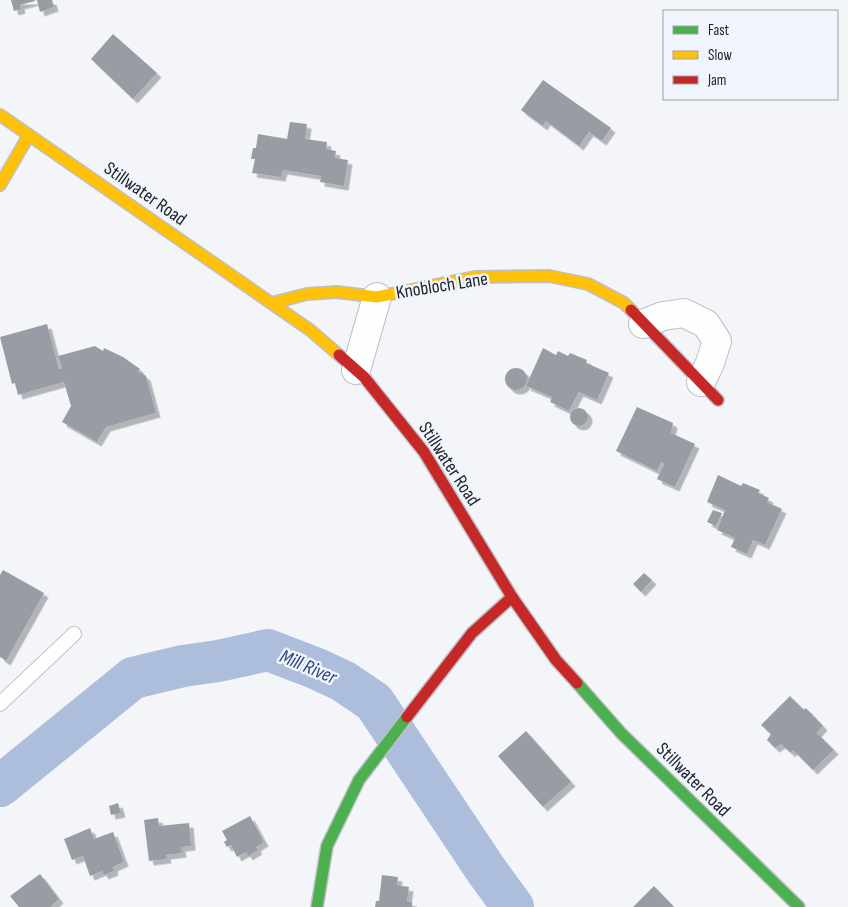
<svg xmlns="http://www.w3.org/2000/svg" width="848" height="907" font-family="'Sofia Sans Condensed',sans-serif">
	<defs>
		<filter id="shadow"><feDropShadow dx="4.5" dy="4.5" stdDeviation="0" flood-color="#0004"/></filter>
	</defs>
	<rect width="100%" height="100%" fill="#f3f5f9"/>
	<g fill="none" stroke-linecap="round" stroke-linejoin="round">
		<path stroke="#acbedc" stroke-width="42" d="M0,786L133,678L183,666L218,661L268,650L315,668L343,681L374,702L486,870L513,907"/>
	</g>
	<g fill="#989ca5" filter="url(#shadow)">
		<path d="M11,0H35V1L20,5L21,9L14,11Z"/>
		<path d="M37,0H52L54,7L40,12Z"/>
		<path d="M113,34L157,73L133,99L91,59Z"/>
		<path d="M543,80L611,128L602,141L589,132L579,146L546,121L543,126L521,110Z"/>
		<path d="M290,122L307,124L305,139L327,142L326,149L336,151L335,158L348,160L344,186L320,182L321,176L283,170L281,177L252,173L255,159H251L253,148H256L258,134L287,139Z"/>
		<path d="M47,324L59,369H62L58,356L95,346L103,351L104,348L123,357L140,369L138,371L146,376L156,413L106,427L97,442L62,422L71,406L64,382L18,395L15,383L12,384L0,337Z"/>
		<path d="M543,348L556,355L558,351L568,356L570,353L587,360L586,363L609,373L597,400L579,392L569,411L550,402L552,397L526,386Z"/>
		<circle cx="516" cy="379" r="11"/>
		<path d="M637,407L673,423L671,433L695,444L675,487L657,479L664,464L661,462L657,471L616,451Z"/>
		<circle cx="579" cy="417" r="9"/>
		<path d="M718,475L741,486L743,483L760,490L758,493L769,498L767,502L782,509L765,545L753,540L747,554L731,547L735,538L717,530L725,510L707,502Z"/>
		<path d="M713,510L722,513L716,526L707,522Z"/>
		<path d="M3,570L44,593L6,661L0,657V575Z"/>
		<path d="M644,573L652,580L641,592L633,584Z"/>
		<path d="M790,696L804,710L805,708L808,710L823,726L816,734H818L834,750L813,770L793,750L791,753L781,744L775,748L767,740L771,734L761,725Z"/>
		<path d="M526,731L571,782L543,807L498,756Z"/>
		<path d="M118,803L121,813L111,815L109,806Z"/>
		<path d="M250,816L264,842L256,847L258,850L248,856L246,852L237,857L231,845L227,847L224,842L227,840L222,831Z"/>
		<path d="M158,818L159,826L189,823L191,846L181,847L182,853L166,855L167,859L149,861L144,820Z"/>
		<path d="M90,828L94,839L113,832L124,862L113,867L114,871L104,875L102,871L90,876L83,856L72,860L64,839Z"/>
		<path d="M40,874L59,899L50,907H19L10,896Z"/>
		<path d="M382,875L398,877L397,885L409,887L407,901L412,902V907H375L376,901H379Z"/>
		<path d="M654,886L674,907H633Z"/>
	</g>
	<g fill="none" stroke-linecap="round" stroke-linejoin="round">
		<g stroke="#bdc0c5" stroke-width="16">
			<path id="lane" d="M0,704L74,634"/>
		</g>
		<g stroke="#bdc0c5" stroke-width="30">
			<g id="street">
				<path d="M643,324L663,316L684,313L706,324L717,341L710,363L701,382"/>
				<path d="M356,370L377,297"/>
			</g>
		</g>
		<g stroke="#bdc0c5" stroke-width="14">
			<g id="fast">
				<path d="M577,683L621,733L799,907"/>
				<path d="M317,907L327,846L359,780L407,717"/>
			</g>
		</g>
		<g stroke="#bdc0c5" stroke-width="14">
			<g id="slow">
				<path d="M0,115L310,330L339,355"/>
				<path d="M0,185L29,135"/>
				<path d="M272,303L307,294L337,292L377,297L475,277L549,276L588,284L624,303L631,310"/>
			</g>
		</g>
		<g stroke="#bdc0c5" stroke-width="14">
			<g id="jam">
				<path d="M631,310L718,400"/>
				<path d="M339,355L364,377L424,452L512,597L556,660L577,683"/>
				<path d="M407,717L472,633L512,597"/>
			</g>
		</g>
		<use href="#lane" stroke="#fdfefe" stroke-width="14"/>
		<use href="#street" stroke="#fdfefe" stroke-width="28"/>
		<use href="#fast" stroke="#4caf50" stroke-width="11"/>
		<use href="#slow" stroke="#ffc107" stroke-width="11"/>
		<use href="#jam" stroke="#c62828" stroke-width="11"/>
	</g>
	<g text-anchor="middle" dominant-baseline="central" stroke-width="5" stroke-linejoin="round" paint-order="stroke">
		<g font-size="19" fill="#20242b" stroke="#f0f4fc">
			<text transform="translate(145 194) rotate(35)">Stillwater Road</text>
			<text transform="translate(442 286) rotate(-9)">Knobloch Lane</text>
			<text transform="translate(449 464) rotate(57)">Stillwater Road</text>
			<text transform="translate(693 780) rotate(45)">Stillwater Road</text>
		</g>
		<g font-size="20" font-style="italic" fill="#2b497e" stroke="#f0f4fc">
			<text transform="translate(308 667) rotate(23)">Mill River</text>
		</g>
	</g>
	<rect x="663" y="10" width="175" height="90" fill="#f0f4fc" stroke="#9da1a8"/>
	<rect x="673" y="26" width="25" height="8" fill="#4caf50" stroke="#9da1a8"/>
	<text x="708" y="35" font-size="15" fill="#20242b">Fast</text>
	<rect x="673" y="51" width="25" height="8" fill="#ffc107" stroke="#9da1a8"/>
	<text x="708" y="60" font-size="15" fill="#20242b">Slow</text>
	<rect x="673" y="76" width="25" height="8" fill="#c62828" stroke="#9da1a8"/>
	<text x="708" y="85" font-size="15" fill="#20242b">Jam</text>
</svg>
